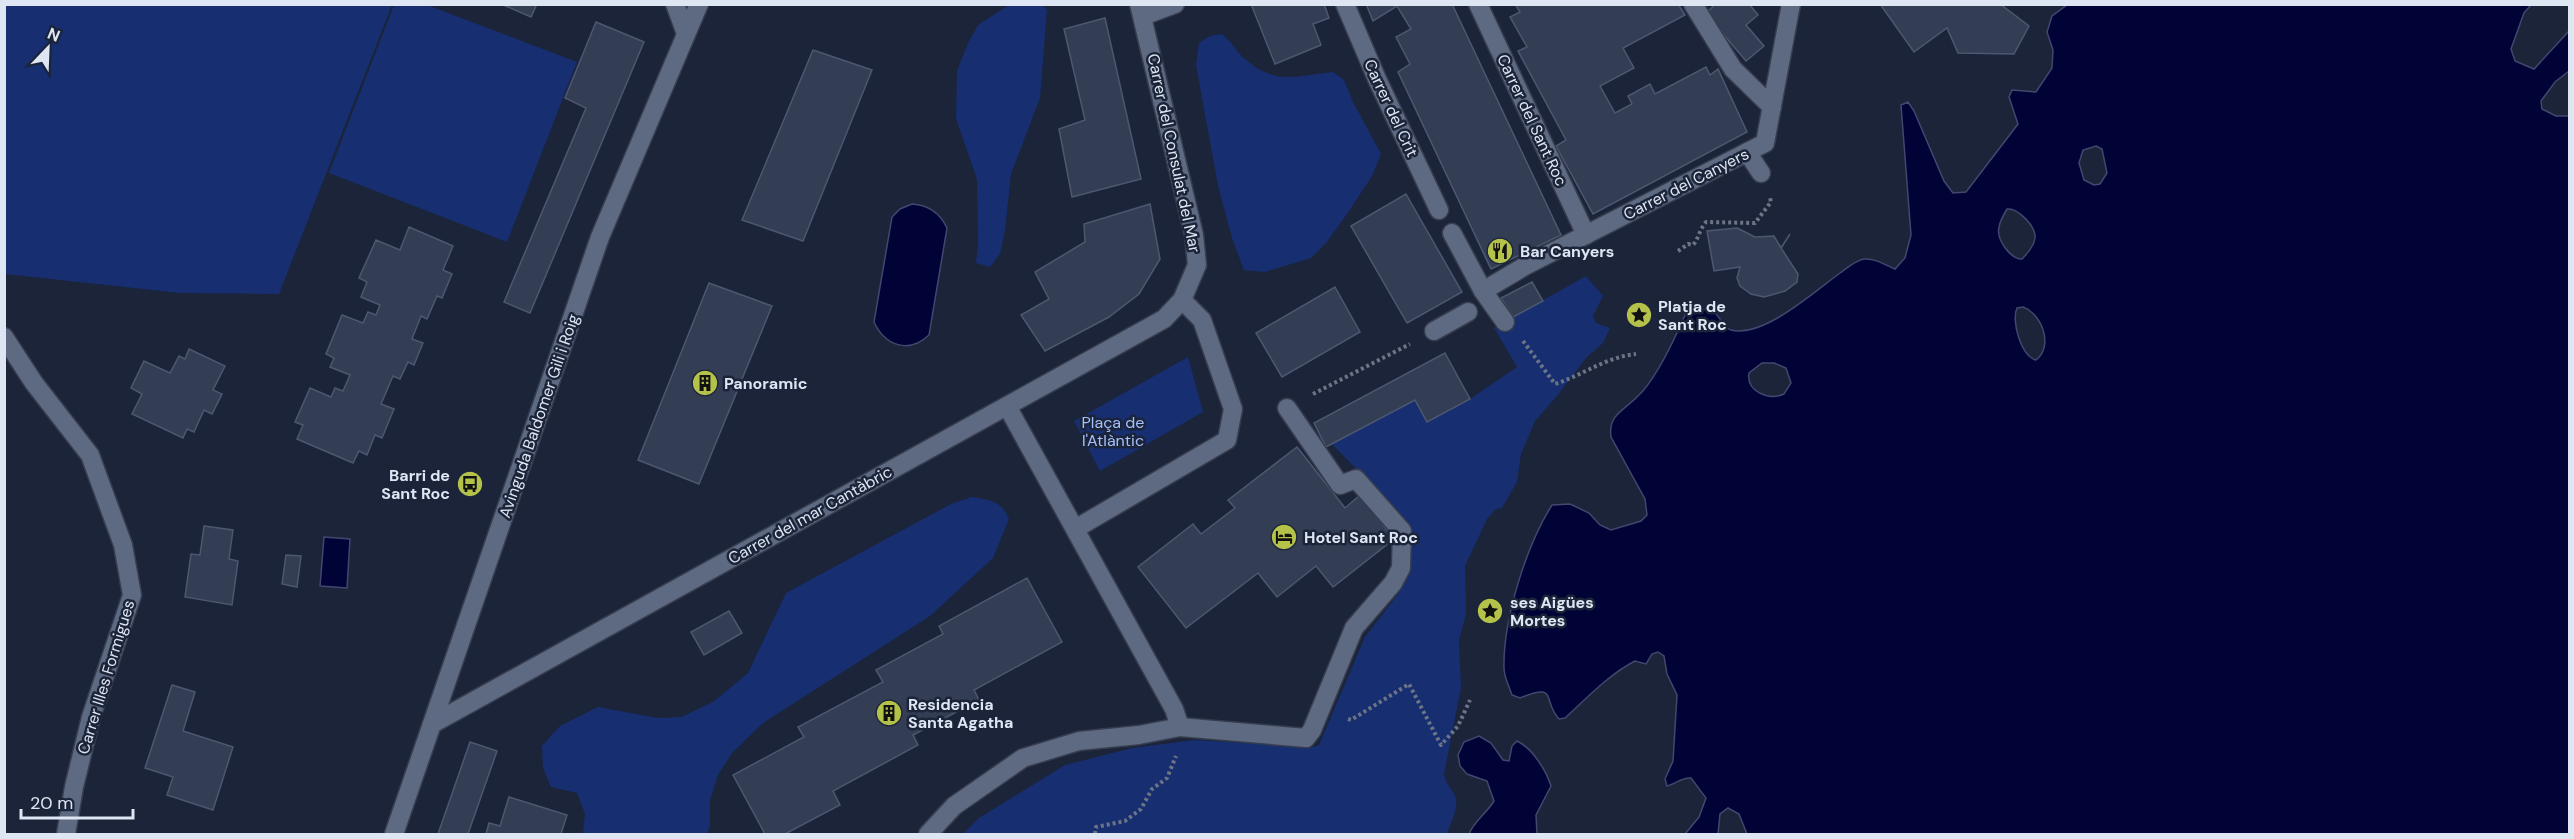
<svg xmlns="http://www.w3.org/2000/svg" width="2574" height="839" font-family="'DM Sans',sans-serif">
	<rect width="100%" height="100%" fill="#1b2439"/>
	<g fill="#172e71">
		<path d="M5,4L392,5L279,294L180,293L5,274Z"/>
		<path d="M394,5H427L577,62L507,242L329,173Z"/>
		<path d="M1009,5H1043L1047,10L1040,98L1011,174L1005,230L1000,254L990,267L976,263L978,243L977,179L956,119L957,71L968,43L978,25Z"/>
		<path d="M1222,34C1231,41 1236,51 1244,58C1276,87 1298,75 1333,72L1344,80L1353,102L1381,154L1372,176L1347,214L1326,243L1311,258L1265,272L1244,270L1232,238L1218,186L1196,65L1199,43L1210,36Z"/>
		<path d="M1586,276L1603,296L1593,316L1596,323L1610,328L1603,343L1587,357L1557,396L1535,421L1521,454L1517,482L1502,508L1496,509L1487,519L1465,566L1466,614L1459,640L1461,688L1444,774C1447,787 1451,787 1455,796C1460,807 1450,824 1447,834H963L979,818L1065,765L1132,748L1194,740L1313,747L1319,745L1365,637L1398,594L1406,580L1409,566V528L1397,511L1332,444L1415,400L1427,422L1470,399L1517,367L1494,328Z"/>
		<path d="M1188,357L1203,412L1100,471L1074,421Z"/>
		<path d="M972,497C990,500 1002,501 1009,519L993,558L930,616L763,723L732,753L718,775L710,800V825L707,834H583L585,814L577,793L551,787L543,768L542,746L560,726L598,707L657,718L681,717L713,702L748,673L786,593L951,504Z"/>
	</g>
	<g fill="#010336" stroke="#43476f" stroke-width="1.5" fill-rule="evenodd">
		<path d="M2067,5H2531L2524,13L2511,49L2515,61L2534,69L2569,31V71L2555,82L2541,101L2542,109L2556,116H2570L2569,834H1747L1739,814L1728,808L1720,814L1718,834H1685L1699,817L1706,798L1691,778C1682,777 1676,784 1667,786L1665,779L1673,761L1677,695L1667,674L1664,656L1658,652L1652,654L1646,664L1635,661C1608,675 1587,698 1565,718L1559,719C1542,701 1559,682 1520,698L1512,695C1509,686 1504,677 1504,668C1503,620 1526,546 1552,505L1570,504L1589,513L1600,525L1611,530L1641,521L1647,515L1645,499L1611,437C1608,415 1623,411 1637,397C1655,381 1676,336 1686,313L1710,308C1719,314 1724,329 1731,330C1764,338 1815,291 1840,273C1847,268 1856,260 1864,259C1875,258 1885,265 1895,269L1905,258L1911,235L1901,105L1908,102L1914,111L1944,181L1953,193L1966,192L2018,124L2009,97L2012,90L2036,92L2052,68L2053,50L2047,32L2052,16ZM2096,146L2102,149L2107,173L2100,184L2094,185L2084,180L2079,163L2083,150ZM2007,209C2018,208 2036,226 2035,238C2034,246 2027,254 2022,259C2010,259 1996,239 1999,227C2000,221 2004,214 2007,209ZM2023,307C2042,314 2054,346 2036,360C2021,356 2011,321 2017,308ZM1762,363H1774L1786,368L1791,383L1784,394C1768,401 1746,391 1749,373Z"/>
		<path d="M912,204C929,205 940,213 947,228L929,335C909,354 885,346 874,322L892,217L900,209Z"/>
		<path d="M324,537L350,539L347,588L320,586Z"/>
		<path d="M1479,736L1491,743L1503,760L1509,761L1512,746L1517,741C1532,748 1546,770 1551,786L1536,815L1537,834H1469C1474,821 1486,814 1494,801L1487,781L1467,774L1460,766L1458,755L1464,742Z"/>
	</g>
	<g fill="#333d54" stroke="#4d5870" stroke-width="1.5">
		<path d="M501,4H537L531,17Z"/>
		<path d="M1251,4H1324L1329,18L1313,24L1321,45L1275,64Z"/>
		<path d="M1366,4H1452L1561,235L1491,269L1398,72L1410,64L1396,37L1411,29L1397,6L1373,21Z"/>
		<path d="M1515,4H1678L1685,15L1623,48L1634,68L1600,86L1615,113L1632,104L1628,96L1650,84L1655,94L1706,67L1710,75L1718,69L1747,132L1593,214L1556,146L1566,140L1518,51L1527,47L1510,17L1520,12Z"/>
		<path d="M1749,4L1758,15L1746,25L1764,46L1746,61L1706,14L1715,4Z"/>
		<path d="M1880,4H2000L2029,26L2014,54L1958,53L1947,28L1914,52Z"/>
		<path d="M1105,18L1141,179L1072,197L1059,129L1085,120L1064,29Z"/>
		<path d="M596,22L644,42L530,313L504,302L586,108L565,98Z"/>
		<path d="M813,50L872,70L803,241L742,220Z"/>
		<path d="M1406,194L1462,292L1407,323L1351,226Z"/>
		<path d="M1150,204L1160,259L1139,294L1109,317L1045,351L1021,315L1049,299L1035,272L1085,242L1084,224Z"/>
		<path d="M409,227L453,246L443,270L452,274L442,298L437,296L427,319L421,316L412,339L423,343L414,365L408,362L400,379L393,376L381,404L394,409L382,438L375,435L367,455L359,451L353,463L297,439L303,425L295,422L310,388L331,397L335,388L343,391L350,375L330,367L334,358L326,354L342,315L363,323L368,312L376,315L380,305L361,297L367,282L359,278L376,240L400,250Z"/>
		<path d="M1737,228L1755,237L1774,236L1781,248L1790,234L1781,248L1798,274L1797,282L1785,291L1764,297L1751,294L1740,286L1737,278L1740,267L1714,271L1707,231Z"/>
		<path d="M1532,282L1543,301L1513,317L1501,298Z"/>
		<path d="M709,283L772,306L699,484L638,460Z"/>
		<path d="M1335,287L1360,332L1282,377L1256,333Z"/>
		<path d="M189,349L225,366L213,390L222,394L212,414L204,410L194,432L187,429L183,438L132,414L142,394L131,388L144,361L170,373L179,356L185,359Z"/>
		<path d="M1445,353L1470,399L1427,422L1415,400L1326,447L1314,423Z"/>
		<path d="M1297,447L1345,508L1360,495L1394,539L1333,587L1316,566L1277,597L1258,573L1186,628L1138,567L1193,524L1201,534L1235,508L1228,500Z"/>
		<path d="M204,526L233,530L229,559L238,561L232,605L185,597L191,554L200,555Z"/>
		<path d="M286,555L301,556L297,587L282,584Z"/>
		<path d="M1027,578L1062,642L974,690L979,700L913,735L918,745L833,791L840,805L785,834H765L733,775L804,737L798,727L883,682L876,670L943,634L939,626Z"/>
		<path d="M729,611L742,633L704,655L691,632Z"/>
		<path d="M172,685L195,692L183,731L233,747L213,810L167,795L173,777L145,768Z"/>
		<path d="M470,742L497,751L468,834H438Z"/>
		<path d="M509,797L567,815L561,834H486L489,823L500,826Z"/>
	</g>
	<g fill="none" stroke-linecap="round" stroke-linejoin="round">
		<g stroke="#363d4e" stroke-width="21">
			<g id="pedestrian">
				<path d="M1693,4L1733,69L1772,107"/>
				<path d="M1747,152L1761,173"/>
				<path d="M1452,233L1483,291L1505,322"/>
				<path d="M1434,331L1468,312"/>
				<path d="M1180,727L1306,738L1312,730L1354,628L1393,583L1401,568L1402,531L1356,479L1340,485L1287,408"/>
			</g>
		</g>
		<g stroke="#363d4e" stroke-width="21">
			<g id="minor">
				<path d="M675,4L686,34"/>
				<path d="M1345,4L1377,79L1439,210"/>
				<path d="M1478,4L1586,235"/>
				<path d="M1143,16L1175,4"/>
				<path d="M1483,291L1525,266L1765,143L1791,4"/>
				<path d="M4,337L34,383L90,455L123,545L132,595L91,717L74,787L66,834"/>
				<path d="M1075,529L1227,440L1233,409L1202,320L1182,300"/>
				<path d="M432,724L1164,319L1182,300L1197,265L1194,235L1139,4"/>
				<path d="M928,834L954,806L1023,758L1079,741L1139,735L1180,727L1174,709L1007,406"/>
			</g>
		</g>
		<g stroke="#363d4e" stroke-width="21">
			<path id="tertiary" d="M394,834L600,237L699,4"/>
		</g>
		<g stroke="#6c7486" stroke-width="4" stroke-dasharray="3 3" stroke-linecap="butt">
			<path d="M1678,251L1688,244L1693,245C1699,238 1699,230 1706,222L1755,223L1771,202L1770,198"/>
			<path d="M1523,341L1555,384C1583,375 1606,357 1636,354"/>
			<path d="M1313,394L1410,344"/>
			<path d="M1348,719L1351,720L1409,684L1441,745L1458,726L1470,700"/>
			<path d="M1095,834L1096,827L1125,821L1141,809L1152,789L1167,778L1176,756"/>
		</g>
		<use href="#pedestrian" stroke="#5e6982" stroke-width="18"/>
		<use href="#minor" stroke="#5e6982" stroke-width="18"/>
		<use href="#tertiary" stroke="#5e6982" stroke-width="18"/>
	</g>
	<defs>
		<g id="restaurant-disc" transform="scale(1.35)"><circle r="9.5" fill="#b4c24a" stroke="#1b2439"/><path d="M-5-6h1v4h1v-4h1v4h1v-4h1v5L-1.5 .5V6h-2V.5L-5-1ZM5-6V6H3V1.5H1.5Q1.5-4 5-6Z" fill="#111"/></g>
		<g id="sight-disc" transform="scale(1.35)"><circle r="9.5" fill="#b4c24a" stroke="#1b2439"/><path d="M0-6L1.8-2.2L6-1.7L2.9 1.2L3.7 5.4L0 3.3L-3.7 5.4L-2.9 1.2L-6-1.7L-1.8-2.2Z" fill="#111"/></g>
		<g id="building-disc" transform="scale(1.35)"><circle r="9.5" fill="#b4c24a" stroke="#1b2439"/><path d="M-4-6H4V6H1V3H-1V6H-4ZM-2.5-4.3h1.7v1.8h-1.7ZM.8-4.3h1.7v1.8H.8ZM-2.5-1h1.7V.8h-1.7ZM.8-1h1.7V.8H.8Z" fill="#111"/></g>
		<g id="bus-disc" transform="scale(1.35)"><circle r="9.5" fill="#b4c24a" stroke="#1b2439"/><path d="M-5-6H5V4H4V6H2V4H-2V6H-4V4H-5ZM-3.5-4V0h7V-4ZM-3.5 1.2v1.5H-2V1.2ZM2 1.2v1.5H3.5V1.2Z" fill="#111"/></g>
		<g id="hotel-disc" transform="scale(1.35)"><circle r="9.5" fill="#b4c24a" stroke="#1b2439"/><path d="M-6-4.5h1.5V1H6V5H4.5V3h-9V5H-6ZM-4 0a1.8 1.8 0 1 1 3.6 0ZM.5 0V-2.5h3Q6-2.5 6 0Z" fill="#111"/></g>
	</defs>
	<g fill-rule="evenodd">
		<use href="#restaurant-disc" x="1500" y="251"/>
		<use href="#sight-disc" x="1639" y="315"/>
		<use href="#building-disc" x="705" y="383"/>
		<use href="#bus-disc" x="470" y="484"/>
		<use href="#hotel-disc" x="1284" y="537"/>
		<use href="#sight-disc" x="1490" y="611"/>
		<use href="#building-disc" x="889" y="713"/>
	</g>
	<g text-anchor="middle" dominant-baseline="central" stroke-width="5" stroke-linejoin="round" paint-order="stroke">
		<g font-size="16" fill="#dee5f3" stroke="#1b2439">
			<text transform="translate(1391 108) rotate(65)">Carrer del Crit</text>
			<text transform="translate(1532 120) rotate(65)">Carrer del Sant Roc</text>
			<text transform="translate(1174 153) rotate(78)">Carrer del Consulat del Mar</text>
			<text transform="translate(1686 184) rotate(-27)">Carrer del Canyers</text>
			<text transform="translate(539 416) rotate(-71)">Avinguda Baldomer Gili i Roig</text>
			<text transform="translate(810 515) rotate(-29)">Carrer del mar Cantàbric</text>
			<text transform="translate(106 677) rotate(-73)">Carrer Illes Formigues</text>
		</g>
		<g font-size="16" font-weight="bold" fill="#dee5f3" stroke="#1b2439" text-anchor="start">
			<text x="1520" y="251">Bar Canyers</text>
			<text x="1658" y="306">Platja de<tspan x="1658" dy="18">Sant Roc</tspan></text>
			<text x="724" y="383">Panoramic</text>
			<text x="450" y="475" text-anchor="end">Barri de<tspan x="450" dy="18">Sant Roc</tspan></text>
			<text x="1304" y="537">Hotel Sant Roc</text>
			<text x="1510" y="602">ses Aigües<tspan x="1510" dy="18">Mortes</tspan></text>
			<text x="908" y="704">Residencia<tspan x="908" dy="18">Santa Agatha</tspan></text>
		</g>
		<g font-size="16" fill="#a5c0fc" stroke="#1b2439">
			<text x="1113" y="422">Plaça de<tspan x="1113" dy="18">l'Atlàntic</tspan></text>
		</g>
	</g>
	<rect width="2574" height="839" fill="none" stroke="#dee5f3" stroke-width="12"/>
	<g transform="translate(48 48) rotate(23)" stroke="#1b2439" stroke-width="4.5" paint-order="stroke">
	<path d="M0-4.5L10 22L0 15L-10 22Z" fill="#dee5f3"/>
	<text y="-9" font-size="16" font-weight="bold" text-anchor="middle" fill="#dee5f3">N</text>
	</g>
	<path d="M21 809v9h112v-9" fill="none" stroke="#dee5f3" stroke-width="3"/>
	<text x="30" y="809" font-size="18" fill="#dee5f3" stroke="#1b2439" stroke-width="4.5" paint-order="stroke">20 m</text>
</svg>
